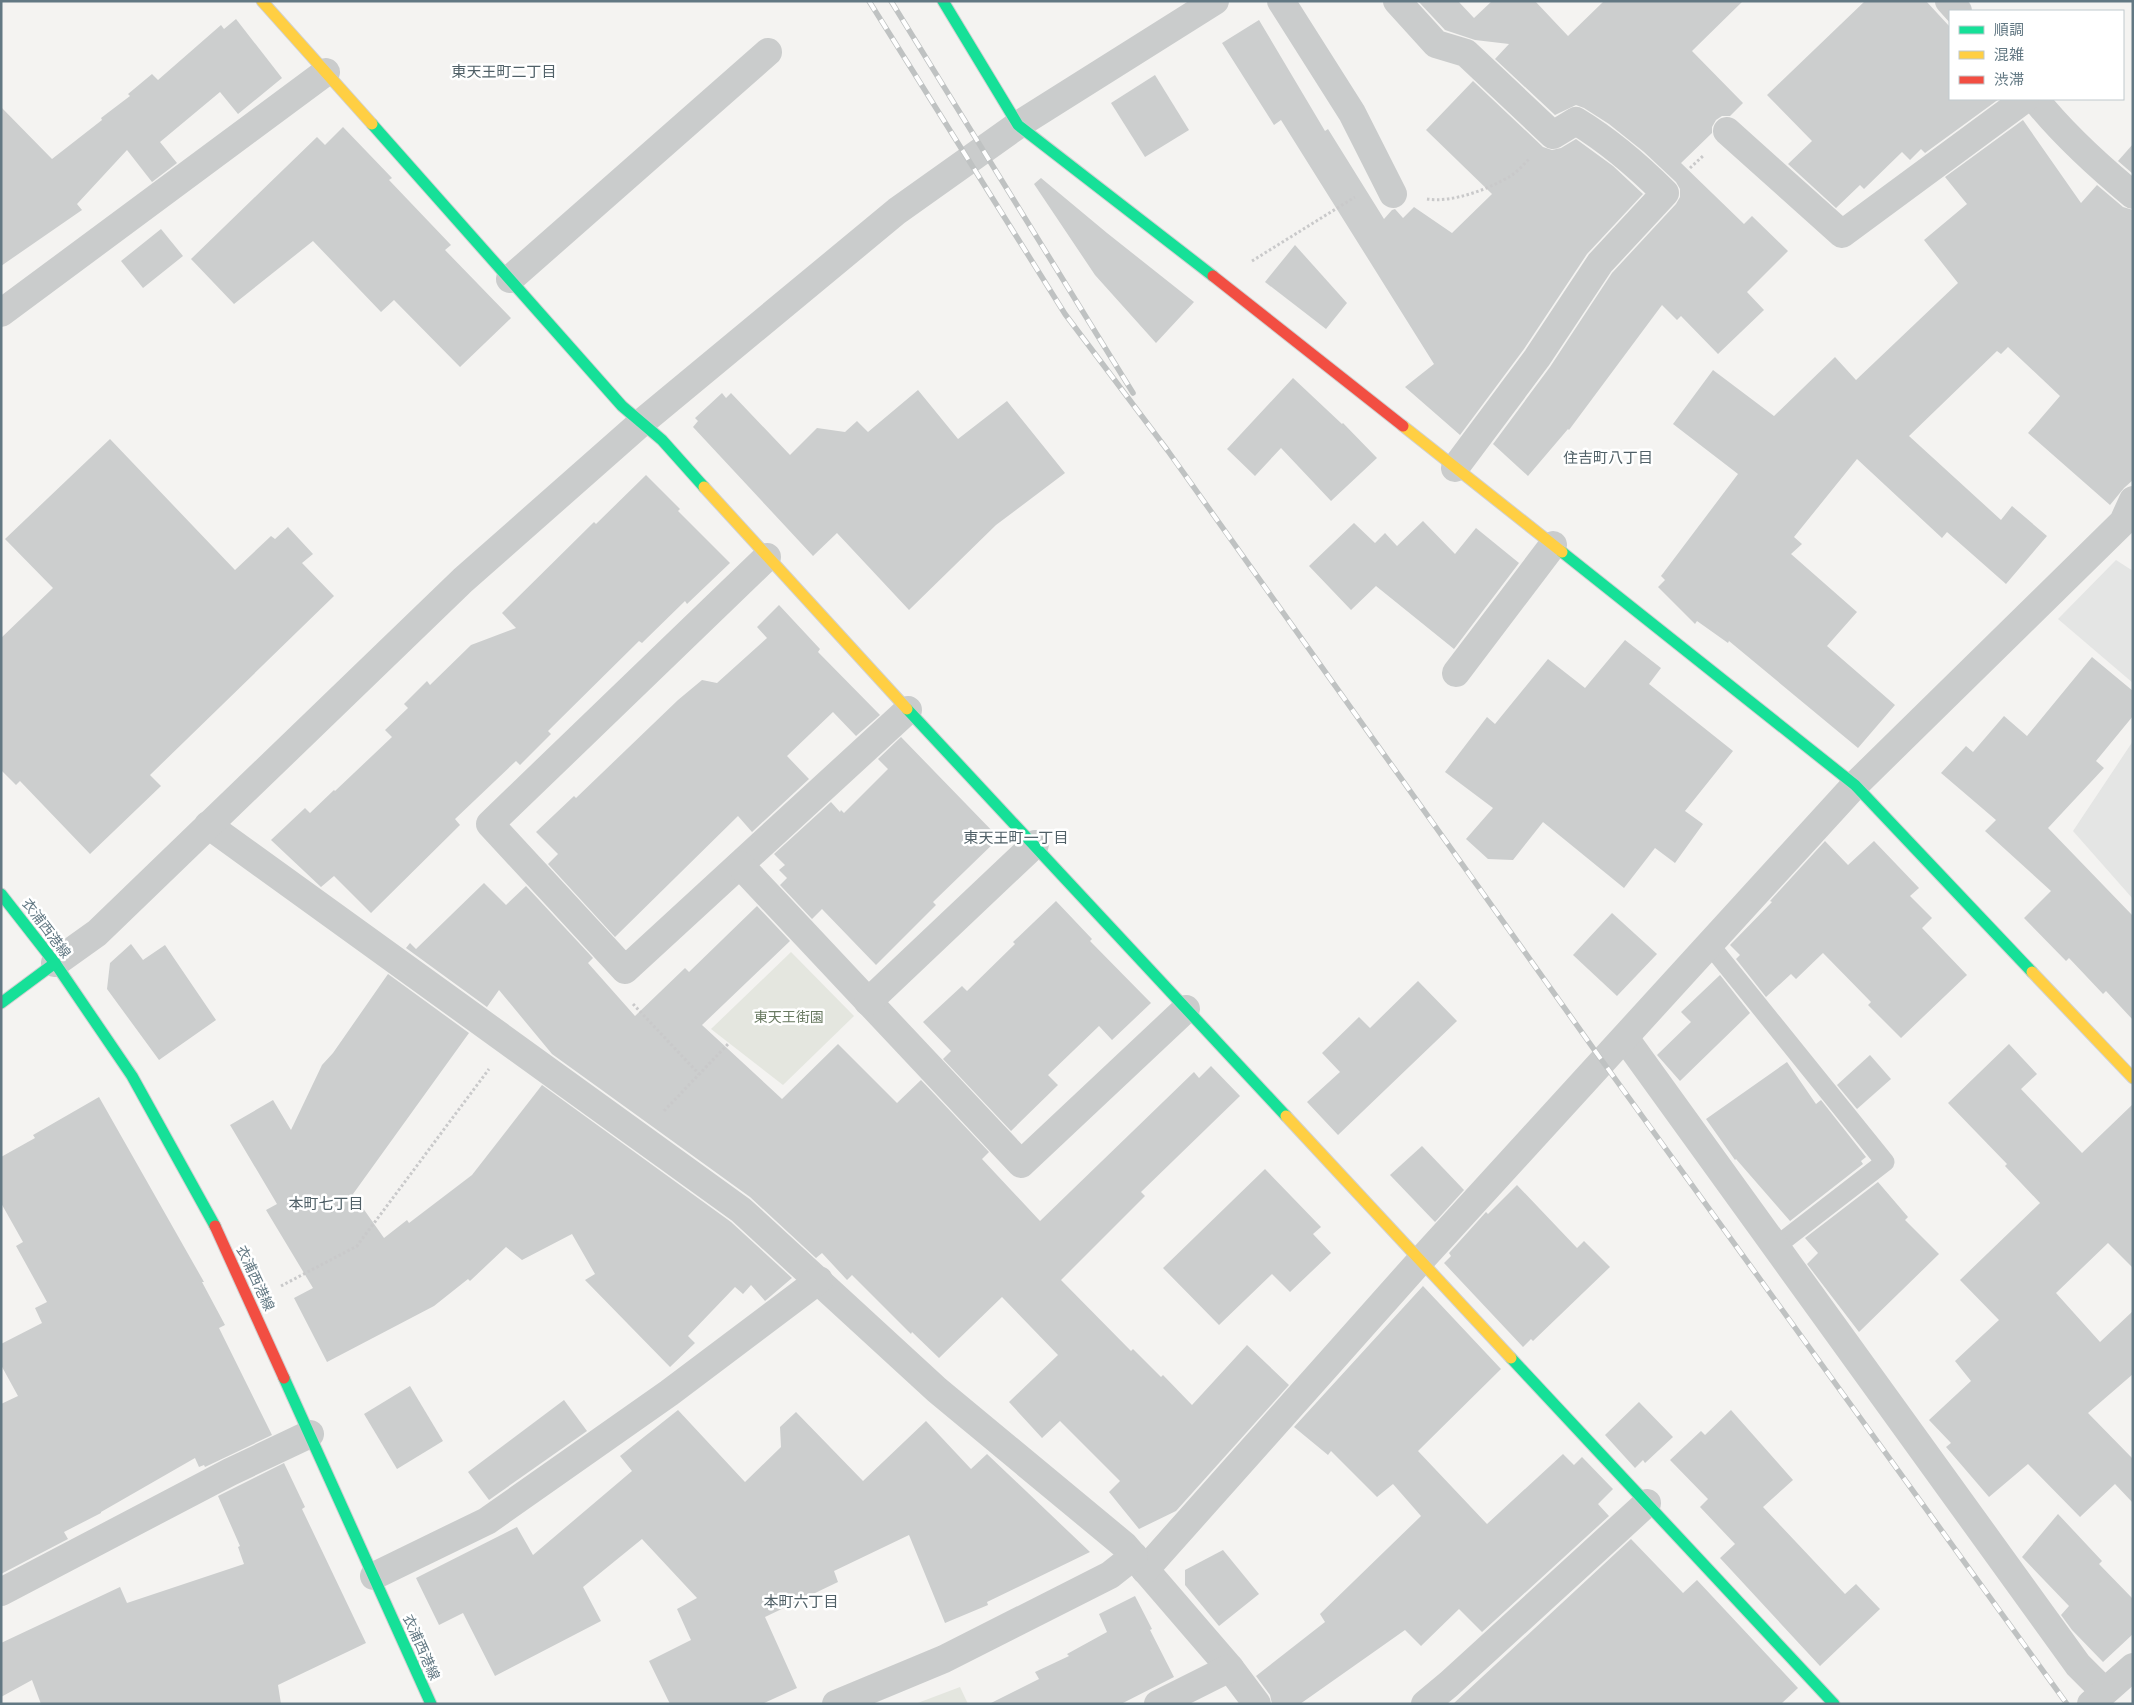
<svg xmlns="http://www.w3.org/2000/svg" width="2134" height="1705" font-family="Manrope,'Noto Sans JP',sans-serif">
	<rect width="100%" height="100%" fill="#f4f3f1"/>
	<g fill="#e4e5e4">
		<path d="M2116,560L2133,571V683L2058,619Z"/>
		<path d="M2133,741V899L2073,831Z"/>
	</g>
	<g fill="#e4e6df">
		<path d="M791,952L854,1016L783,1085L711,1029Z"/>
		<path d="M960,1687L968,1704H915Z"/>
	</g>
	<g fill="#cccece">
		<path d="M1418,1H1458L1474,18L1492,1H1535L1568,36L1604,1H1743L1692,51L1743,103L1730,116H1722L1716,120L1712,127V133L1681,163L1744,224L1752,216L1788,251L1747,292L1764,310L1718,354L1681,316L1677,320L1662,305L1569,430L1568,429L1528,476L1493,444L1550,367L1612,273L1676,204L1680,197V189L1676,182L1644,152L1609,124L1584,108L1576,105L1555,115L1495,59L1509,44L1475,40L1445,30Z"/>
		<path d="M1865,1H1926L1950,27V99H1999L1925,153L1921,149L1910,160L1902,152L1864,189L1860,185L1836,208L1788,164L1812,141L1767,95Z"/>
		<path d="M236,19L282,78L238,114L220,92L160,142L177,163L152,182L127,150L77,204L82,210L1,266V107L52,159L102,120L101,118L130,96L128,94L152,74L158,80L221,25L224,29Z"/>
		<path d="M1259,20L1325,131L1328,129L1384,219L1392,210L1395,209L1403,218L1414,207L1452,233L1492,194L1426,130L1473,81L1543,147L1552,150L1561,148L1576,139L1613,166L1643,194L1587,254L1524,349L1460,435L1405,387L1434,364L1281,120L1274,125L1222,43Z"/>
		<path d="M1155,75L1189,130L1145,157L1111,103Z"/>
		<path d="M2023,120L2081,203L2097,185L2123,207L2133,210V480L2124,488L2110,505L2028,433L2060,396L2008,347L2001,354L1997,351L1909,436L2001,520L2012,506L2047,536L2006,584L1947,532L1942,538L1857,459L1794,537L1802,544L1791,554L1857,612L1827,646L1895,705L1858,748L1729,641L1728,643L1697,621L1695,624L1658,587L1665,580L1661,576L1738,474L1673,424L1713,370L1774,416L1835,357L1856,380L1958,283L1924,240L1967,204L1945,177Z"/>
		<path d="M343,127L392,178L389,180L451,245L445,250L511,318L460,367L394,300L381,312L313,241L234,304L191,259L317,137L325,145Z"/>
		<path d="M2133,144V174L2118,161Z"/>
		<path d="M1041,178L1107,233L1194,302L1156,343L1095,275L1034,184Z"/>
		<path d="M161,229L183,256L143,288L121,261Z"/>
		<path d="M1295,245L1347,303L1326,329L1265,282Z"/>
		<path d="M1293,378L1342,424L1343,423L1377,458L1331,501L1281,448L1255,476L1227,449Z"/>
		<path d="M918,390L958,439L1007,401L1065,473L996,525L909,610L837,533L813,556L693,427L698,421L695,418L722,393L726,398L731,393L790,455L817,428L845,432L857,421L868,432Z"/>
		<path d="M110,439L235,570L271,536L275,539L288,527L313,554L302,563L334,596L150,775L161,786L90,854L20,781L16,785L1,770V638L53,588L5,539Z"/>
		<path d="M646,475L680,509L678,511L730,563L687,604L685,601L642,643L639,641L548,731L551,734L520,765L516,761L455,819L460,825L371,913L334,876L321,887L271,840L305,808L310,813L334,790L335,791L392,737L385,730L408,708L404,704L427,681L430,685L471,645L516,628L502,613L594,522L596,524Z"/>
		<path d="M1423,521L1455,554L1476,528L1519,563L1454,649L1376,586L1351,610L1309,566L1354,523L1375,543L1385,533L1397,546Z"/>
		<path d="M779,605L820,649L818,652L880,715L856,736L833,712L787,756L809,779L752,832L738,816L615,937L548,864L558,854L536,832L574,796L576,798L678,700L702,680L717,683L767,638L757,627Z"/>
		<path d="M1625,640L1661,668L1649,684L1733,751L1685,811L1703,824L1675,863L1655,848L1624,888L1543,822L1513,860L1488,859L1466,839L1493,808L1445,772L1487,717L1495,724L1548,659L1585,688Z"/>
		<path d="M2092,657L2133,691V716L2096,761L2104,768L2048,828L2133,916V1020L2106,991L2103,994L2069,958L2066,961L2024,918L2051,891L1985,831L1996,820L1941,773L1966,746L1973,752L2004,716L2027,736Z"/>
		<path d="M901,737L999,838L933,902L936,905L876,965L822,909L812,919L780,885L787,878L779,870L785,865L774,854L831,802L840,812L841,810L844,813L888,769L878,759Z"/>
		<path d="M1825,841L1848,865L1874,841L1919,888L1910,896L1932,918L1922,928L1967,975L1901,1038L1868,1005L1871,1002L1823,953L1796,979L1791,974L1766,997L1736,959L1740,955L1730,945L1772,902L1770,901Z"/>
		<path d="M484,883L506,905L526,886L593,958L588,963L635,1016L685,968L689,972L757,906L790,941L702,1025L782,1099L838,1044L897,1103L921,1080L989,1152L982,1159L1040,1221L1194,1072L1199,1078L1211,1066L1240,1096L1141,1192L1145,1196L1061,1280L1131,1351L1133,1349L1161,1377L1163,1375L1192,1405L1247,1345L1289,1385L1176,1511L1139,1529L1109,1492L1120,1481L1060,1421L1042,1438L1009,1402L1058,1355L1002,1297L939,1358L912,1332L911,1334L852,1275L847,1280L822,1253L816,1258L750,1197L552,1054L499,990L487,1007L406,948L410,943L416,949Z"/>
		<path d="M1056,901L1092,939L1090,941L1151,1003L1112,1040L1099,1026L1048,1075L1058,1085L1011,1131L943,1059L951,1051L923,1022L962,986L967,991L1015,944L1013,942Z"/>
		<path d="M1612,913L1657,954L1617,996L1573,955Z"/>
		<path d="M131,944L143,960L165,945L216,1020L159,1060L107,989L110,963Z"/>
		<path d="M388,974L469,1033L353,1194L384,1238L407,1220L409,1223L472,1175L542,1085L731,1222L792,1278L765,1301L751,1285L743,1294L735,1287L688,1336L695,1343L670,1367L585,1280L595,1274L572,1234L522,1260L506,1247L470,1281L468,1279L434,1306L327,1362L294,1298L313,1288L266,1210L277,1204L230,1125L273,1100L291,1130L322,1065L333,1053Z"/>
		<path d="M1720,975L1750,1013L1680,1081L1657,1055L1691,1022L1681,1012Z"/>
		<path d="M1418,981L1457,1021L1338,1135L1307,1102L1340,1072L1322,1053L1359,1017L1370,1028Z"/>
		<path d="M2009,1044L2037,1074L2021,1089L2082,1153L2133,1104V1268L2108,1243L2056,1293L2100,1342L2133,1311V1374L2088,1413L2133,1459V1503L2115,1484L2080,1517L2028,1464L1989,1497L1946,1447L1951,1443L1929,1420L1971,1381L1955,1361L1999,1320L1960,1280L2040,1203L2005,1166L2007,1164L1948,1103Z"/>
		<path d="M1870,1055L1891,1079L1857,1109L1837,1085Z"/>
		<path d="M1787,1062L1816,1104L1821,1100L1866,1157L1861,1161L1863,1164L1790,1221L1736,1159L1735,1160L1706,1119Z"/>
		<path d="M99,1097L204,1282H202L225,1325L219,1328L272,1435L205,1467L204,1465L199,1467L195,1458L101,1512V1513L64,1532L68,1539L1,1574V1404L18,1396L1,1365V1344L42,1323L35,1308L47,1302L16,1246L23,1242L1,1203V1157L35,1138L33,1135Z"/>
		<path d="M1422,1146L1464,1190L1435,1222L1390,1175Z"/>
		<path d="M1265,1169L1321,1227L1313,1234L1331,1253L1290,1292L1272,1274L1219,1325L1163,1268Z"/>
		<path d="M1878,1182L1908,1217L1905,1220L1939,1254L1859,1332L1807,1264L1818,1253L1805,1238Z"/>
		<path d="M1517,1185L1577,1248L1584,1241L1610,1267L1533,1341L1531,1339L1523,1347L1444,1263L1451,1256L1449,1253L1486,1212L1488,1214Z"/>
		<path d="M1423,1286L1501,1369L1418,1451L1487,1524L1563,1454L1574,1465L1582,1457L1613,1489L1598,1504L1609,1516L1482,1632L1459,1609L1421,1646L1405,1630L1300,1704H1272L1270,1695L1256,1676L1325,1622L1320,1614L1421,1516L1393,1484L1377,1497L1331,1451L1328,1455L1294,1427Z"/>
		<path d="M410,1386L443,1441L397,1469L364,1414Z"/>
		<path d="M564,1400L587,1431L489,1500L468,1472Z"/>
		<path d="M1639,1402L1673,1437L1645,1463L1643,1460L1635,1468L1605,1435Z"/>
		<path d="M678,1410L745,1482L781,1447L780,1427L796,1412L863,1481L926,1421L971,1469L987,1454L1090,1552L987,1602L988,1605L945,1623L909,1535L834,1571L838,1582L765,1617L797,1688L762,1704H670L649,1661L691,1640L677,1609L697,1598L642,1539L583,1587L601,1621L495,1676L463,1613L439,1625L416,1578L517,1527L533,1555L632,1471L620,1456Z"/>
		<path d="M1731,1410L1793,1480L1763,1507L1845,1594L1856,1584L1880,1609L1820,1666L1720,1558L1735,1544L1700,1507L1708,1499L1670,1460L1701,1431L1705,1435Z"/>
		<path d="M284,1463L305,1507L302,1509L366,1643L278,1685L281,1704H41L32,1680L1,1697V1643L120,1587L127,1603L244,1564L238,1547L240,1546L218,1496Z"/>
		<path d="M2058,1514L2102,1561L2099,1564L2133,1599V1634L2103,1662L2072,1630L2061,1615L2069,1606L2022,1557Z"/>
		<path d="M1631,1539L1683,1593L1697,1580L1798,1688L1781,1704H1453Z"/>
		<path d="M1223,1550L1259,1594L1219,1626L1185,1585V1570Z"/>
		<path d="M1135,1596L1152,1629L1150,1630L1174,1677L1121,1704H989L1039,1679L1035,1672L1069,1656L1067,1654L1107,1632L1099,1614Z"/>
	</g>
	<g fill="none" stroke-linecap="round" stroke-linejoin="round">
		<g stroke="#d0d1d1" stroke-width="13">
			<g id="fast">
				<path d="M943,1L1018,125L1213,276"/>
				<path d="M372,124L622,406L662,440L704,487"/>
				<path d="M1562,552L1855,785L2032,972"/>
				<path d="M907,709L1286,1116"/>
				<path d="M1,894L55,963L132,1076L215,1226"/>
				<path d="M1,1003L55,963"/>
				<path d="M1511,1358L1834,1704"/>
				<path d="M284,1378L431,1704"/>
			</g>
		</g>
		<g stroke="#d0d1d1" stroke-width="13">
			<g id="slow">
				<path d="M262,1L372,124"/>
				<path d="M1403,426L1562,552"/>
				<path d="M704,487L907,709"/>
				<path d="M2032,972L2133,1078"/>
				<path d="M1286,1116L1511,1358"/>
			</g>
		</g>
		<g stroke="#d0d1d1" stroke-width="13">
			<g id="jam">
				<path d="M1213,276L1403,426"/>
				<path d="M215,1226L284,1378"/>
			</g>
		</g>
		<g stroke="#c9c9ca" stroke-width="3" stroke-dasharray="2.5 2.5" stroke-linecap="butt">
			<path d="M1690,168L1704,155"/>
			<path d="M1427,199C1452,203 1490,189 1512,175C1518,171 1524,164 1529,159"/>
			<path d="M1252,261L1355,197"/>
			<path d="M633,1004L699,1074"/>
			<path d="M664,1111L729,1043"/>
			<path d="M281,1286L357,1246L489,1069"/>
		</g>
		<path stroke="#cacccc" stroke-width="19" d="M1710,945L1885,1162L1775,1247"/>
		<g stroke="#cacccc" stroke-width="28">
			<path d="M1281,1L1352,113L1393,194"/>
			<path d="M1397,1L1436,44L1466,53L1553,135L1576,121C1609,141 1638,166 1665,193L1600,263L1537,358L1455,468"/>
			<path d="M1949,1L1958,11"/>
			<path d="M2035,99C2063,134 2098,166 2133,195"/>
			<path d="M1727,131L1842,234L2025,99"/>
			<path d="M510,279L768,52"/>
			<path d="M1,313L326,72"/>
			<path d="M767,557L490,824L625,970L908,710"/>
			<path d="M1456,673L1553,545"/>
			<path d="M208,825L741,1210L937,1390L1124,1545L1230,1668L1257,1704"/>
			<path d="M740,865L1021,1164L1186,1009"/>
			<path d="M55,963L97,933L463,580L641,423L897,211L1018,125L1215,1"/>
			<path d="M868,1002L1035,844"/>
			<path d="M1625,1038L2078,1665L2104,1691"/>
			<path d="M1145,1570L1421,1260L1855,785L2123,522L2133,500"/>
			<path d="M374,1576L487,1521L669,1393L819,1280"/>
			<path d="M1,1592L230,1472L310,1434"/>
			<path d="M836,1704L944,1659L1110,1575L1134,1556"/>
			<path d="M1158,1704L1230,1668"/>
			<path d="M1425,1704L1449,1684L1647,1503"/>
			<path d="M2091,1704L2133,1667"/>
		</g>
		<use href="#fast" stroke="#16e098" stroke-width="11"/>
		<use href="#slow" stroke="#ffcf43" stroke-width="11"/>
		<use href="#jam" stroke="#f24e42" stroke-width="11"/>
		<g stroke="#bfc2c2" stroke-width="5.5">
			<g id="rail">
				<path d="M869,1L1065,314L1168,451L1603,1062L2067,1704"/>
				<path d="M891,1L1133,393"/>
			</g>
		</g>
		<use href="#rail" stroke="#fff" stroke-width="4" stroke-dasharray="11" stroke-linecap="butt"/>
	</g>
	<g text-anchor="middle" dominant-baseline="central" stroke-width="5" stroke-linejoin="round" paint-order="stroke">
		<g font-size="14" fill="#627883" stroke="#fff">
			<text transform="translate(47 928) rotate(53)">衣浦西港線</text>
			<text transform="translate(256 1278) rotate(65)">衣浦西港線</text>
			<text transform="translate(422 1647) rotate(66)">衣浦西港線</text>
		</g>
		<g font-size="14" fill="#697a61" stroke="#fff">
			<text x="789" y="1016">東天王街園</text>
		</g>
		<g font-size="15" fill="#506067" stroke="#fff">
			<text x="504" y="71">東天王町二丁目</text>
			<text x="1608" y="457">住吉町八丁目</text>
			<text x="1016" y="837">東天王町一丁目</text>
			<text x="326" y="1203">本町七丁目</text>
			<text x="801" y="1601">本町六丁目</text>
		</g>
	</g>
	<rect width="2134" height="1705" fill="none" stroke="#627883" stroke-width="5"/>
	<rect x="1949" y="10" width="175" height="90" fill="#ffffff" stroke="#c0c9cd"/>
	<rect x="1959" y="26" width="25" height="8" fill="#16e098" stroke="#c0c9cd"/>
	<text x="1994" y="35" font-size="15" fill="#627883">順調</text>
	<rect x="1959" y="51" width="25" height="8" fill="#ffcf43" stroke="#c0c9cd"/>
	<text x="1994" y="60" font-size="15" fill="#627883">混雑</text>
	<rect x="1959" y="76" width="25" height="8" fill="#f24e42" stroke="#c0c9cd"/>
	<text x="1994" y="85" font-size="15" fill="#627883">渋滞</text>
</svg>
